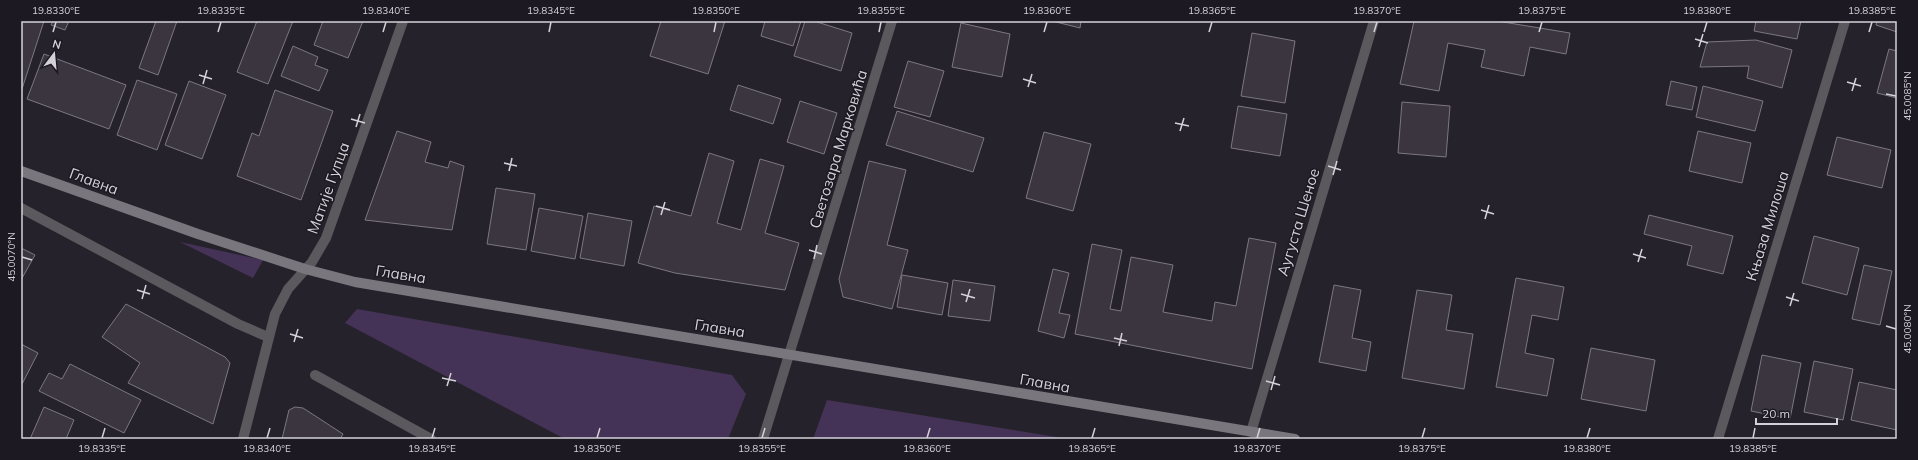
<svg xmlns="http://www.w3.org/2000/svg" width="1918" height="460" font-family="Mulish,sans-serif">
	<rect width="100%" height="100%" fill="#26222b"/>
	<g fill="#443356">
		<path d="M180,242L263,260L253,278Z"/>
		<path d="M357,309L732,375L746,394L728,439H565L345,323Z"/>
		<path d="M827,400L1069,439H813Z"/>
	</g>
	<g fill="#3a353f" stroke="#7c7783">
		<path d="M21,21H44L21,92Z"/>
		<path d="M53,21H69L65,30L51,25Z"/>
		<path d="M156,21H177L158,75L139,68Z"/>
		<path d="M257,21H293L268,84L237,72Z"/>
		<path d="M323,21H363L348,58L314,45Z"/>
		<path d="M661,21H725L708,74L650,56Z"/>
		<path d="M765,21H801L793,46L761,36Z"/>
		<path d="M805,21H814L852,33L841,71L794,56Z"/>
		<path d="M1052,21H1081L1080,28Z"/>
		<path d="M1414,21H1497L1570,33L1566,54L1530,47L1524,76L1481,67L1485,50L1448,43L1439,91L1400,84Z"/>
		<path d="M1756,21H1801L1797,39L1754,31Z"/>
		<path d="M1877,21H1897V32L1876,25Z"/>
		<path d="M961,23L1010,34L1002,77L952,67Z"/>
		<path d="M1252,33L1295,41L1285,103L1241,96Z"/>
		<path d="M1756,40L1792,50L1782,88L1747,78L1749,66L1700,67L1707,42Z"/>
		<path d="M293,46L318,57L315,65L328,70L319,91L281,76Z"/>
		<path d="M1889,49L1897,51V98L1877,93Z"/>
		<path d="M44,54L126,85L109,129L27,99Z"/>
		<path d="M908,61L944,71L930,117L894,107Z"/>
		<path d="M137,80L177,94L157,150L117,135Z"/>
		<path d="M189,81L226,95L202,159L165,145Z"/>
		<path d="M1671,81L1697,87L1692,110L1666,105Z"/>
		<path d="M738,85L781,99L773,124L730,110Z"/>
		<path d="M1703,86L1763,101L1755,131L1696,117Z"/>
		<path d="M275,90L333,111L301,200L237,176L252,133L259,136Z"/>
		<path d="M800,101L837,113L824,154L787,142Z"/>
		<path d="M1402,102L1450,106L1446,157L1398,153Z"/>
		<path d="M1238,106L1287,114L1280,156L1231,148Z"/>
		<path d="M897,111L984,138L973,172L886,145Z"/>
		<path d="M397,131L431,142L425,162L448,168L450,161L464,166L452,230L365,220Z"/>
		<path d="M1698,131L1751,143L1742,183L1689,171Z"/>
		<path d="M1044,132L1091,144L1073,211L1026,198Z"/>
		<path d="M1837,137L1891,150L1882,188L1827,175Z"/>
		<path d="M709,153L734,161L717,223L741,230L760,159L784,166L765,233L799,243L785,290L675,273L638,263L654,206L691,216Z"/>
		<path d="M869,161L906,170L887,245L908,250L892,309L843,297L839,279Z"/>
		<path d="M496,188L535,194L526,250L487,244Z"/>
		<path d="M539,208L583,216L575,259L531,251Z"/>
		<path d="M588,213L632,221L624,266L580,258Z"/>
		<path d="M1649,215L1733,236L1723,274L1687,265L1692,246L1644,234Z"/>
		<path d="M1814,236L1859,248L1847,295L1802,283Z"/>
		<path d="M1249,238L1276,243L1252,369L1075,334L1092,244L1122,250L1110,309L1121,311L1131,257L1173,265L1163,312L1212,321L1215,302L1236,306Z"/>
		<path d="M21,248L35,255L21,280Z"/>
		<path d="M1864,265L1892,271L1880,325L1852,319Z"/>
		<path d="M1053,269L1069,273L1059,313L1070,315L1064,338L1038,331Z"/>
		<path d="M902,275L948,283L942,315L897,307Z"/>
		<path d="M1516,278L1564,287L1558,320L1532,315L1525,353L1554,359L1547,396L1496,387Z"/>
		<path d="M953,280L995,286L990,321L948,316Z"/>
		<path d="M1334,285L1361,290L1352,338L1371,342L1366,371L1319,362Z"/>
		<path d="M1417,290L1452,295L1446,330L1473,334L1464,389L1402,378Z"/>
		<path d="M126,304L225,357L230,363L213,424L128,383L140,363L102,337Z"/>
		<path d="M21,344L38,353L21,386Z"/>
		<path d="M1591,348L1655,360L1646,411L1581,399Z"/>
		<path d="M1762,355L1801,363L1790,419L1751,411Z"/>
		<path d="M1814,361L1853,369L1843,420L1804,412Z"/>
		<path d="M70,364L141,400L124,433L39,391L49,373L62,379Z"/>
		<path d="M1859,382L1897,390V430L1851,420Z"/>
		<path d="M44,407L74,420L66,439H30Z"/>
		<path d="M295,407L303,408L343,434L340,439H282L289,410Z"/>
	</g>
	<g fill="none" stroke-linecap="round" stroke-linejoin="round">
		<path stroke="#5b595e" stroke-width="10" d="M21,208L238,324L268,337"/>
		<g stroke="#5b595e" stroke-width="10">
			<path d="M315,375L431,439"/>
			<path d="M1251,432L1374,21"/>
			<path d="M243,439L275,314L288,289L312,262L326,238L403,21"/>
			<path d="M763,439L892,21"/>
			<path d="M1718,439L1845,21"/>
		</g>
		<path stroke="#7a767e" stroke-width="10" d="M21,171L198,234L305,269L355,282L1295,439"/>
	</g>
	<path fill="none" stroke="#d4d2d8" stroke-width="1.5" d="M53,32L56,22M218,32L221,22M383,32L386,22M549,32L551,22M714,32L716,22M879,32L881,22M1044,32L1047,22M1209,32L1212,22M1374,32L1377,22M1539,32L1542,22M1704,32L1707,22M1869,32L1872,22M1695,39L1708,43M1699,47L1703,34M199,75L212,79M1023,79L1036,83M1847,82L1861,86M203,84L207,70M1028,87L1032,74M1852,91L1856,78M1886,94L1896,96M351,119L365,123M1175,123L1189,126M356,127L360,114M1180,131L1184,118M504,163L517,166M1328,166L1341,170M509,171L512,158M1333,175L1337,161M656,206L670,210M1481,210L1494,214M661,215L665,202M1485,219L1489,205M809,250L822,254M1633,254L1646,258M22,257L32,260M814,259L817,245M1638,262L1642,249M137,290L150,294M961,294L975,298M1786,297L1799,301M142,299L146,285M966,302L970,289M1790,306L1794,293M1886,326L1896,329M290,334L303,338M1114,338L1127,341M294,342L298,329M1119,346L1122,333M442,378L456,381M1266,381L1280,385M447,386L451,373M1271,390L1275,376M102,438L105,428M267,438L270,428M432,438L435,428M597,438L600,428M762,438L765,428M927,438L930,428M1092,438L1095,428M1257,438L1260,428M1422,438L1425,428M1587,438L1590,428M1753,438L1755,428"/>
	<g text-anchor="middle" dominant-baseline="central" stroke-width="3" stroke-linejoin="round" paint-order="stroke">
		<g font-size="15" fill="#d4d2d8" stroke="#1d1922">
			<text transform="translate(838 149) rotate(-73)">Светозара Марковића</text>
			<text transform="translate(94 181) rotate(20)">Главна</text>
			<text transform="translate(328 188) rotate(-70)">Матије Гупца</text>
			<text transform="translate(1298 222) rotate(-73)">Аугуста Шеное</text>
			<text transform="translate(1767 226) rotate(-73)">Књаза Милоша</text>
			<text transform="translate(401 274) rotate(9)">Главна</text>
			<text transform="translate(720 328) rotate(9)">Главна</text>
			<text transform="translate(1045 383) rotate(10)">Главна</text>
		</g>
	</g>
	<rect width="1918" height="460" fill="none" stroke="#1d1922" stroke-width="44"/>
	<g transform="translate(54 54) rotate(16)" stroke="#1d1922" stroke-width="3" paint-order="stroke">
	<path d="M0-3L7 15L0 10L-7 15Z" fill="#d4d2d8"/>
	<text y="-6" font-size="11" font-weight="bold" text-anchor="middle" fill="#d4d2d8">N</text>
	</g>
	<path d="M1756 418v6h81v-6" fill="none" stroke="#d4d2d8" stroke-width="2"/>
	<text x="1762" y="418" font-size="12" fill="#d4d2d8" stroke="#1d1922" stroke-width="3" paint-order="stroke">20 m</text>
	<rect x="22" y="22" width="1874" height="416" fill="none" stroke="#d4d2d8" stroke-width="1.5"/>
	<g font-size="10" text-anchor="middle" fill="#d4d2d8">
		<text x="56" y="14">19.8330°E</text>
		<text x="221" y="14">19.8335°E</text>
		<text x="386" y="14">19.8340°E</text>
		<text x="551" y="14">19.8345°E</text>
		<text x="716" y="14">19.8350°E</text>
		<text x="881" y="14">19.8355°E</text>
		<text x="1047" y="14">19.8360°E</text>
		<text x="1212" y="14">19.8365°E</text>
		<text x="1377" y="14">19.8370°E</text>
		<text x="1542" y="14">19.8375°E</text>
		<text x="1707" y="14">19.8380°E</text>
		<text x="1872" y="14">19.8385°E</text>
		<text transform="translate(1907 96) rotate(-90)" y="4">45.0085°N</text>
		<text transform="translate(11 257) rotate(-90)" y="4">45.0070°N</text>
		<text transform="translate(1907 329) rotate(-90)" y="4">45.0080°N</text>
		<text x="102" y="452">19.8335°E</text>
		<text x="267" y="452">19.8340°E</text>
		<text x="432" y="452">19.8345°E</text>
		<text x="597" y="452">19.8350°E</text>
		<text x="762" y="452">19.8355°E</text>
		<text x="927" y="452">19.8360°E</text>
		<text x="1092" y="452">19.8365°E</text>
		<text x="1257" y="452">19.8370°E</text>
		<text x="1422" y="452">19.8375°E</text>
		<text x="1587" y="452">19.8380°E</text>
		<text x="1753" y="452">19.8385°E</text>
	</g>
</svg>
